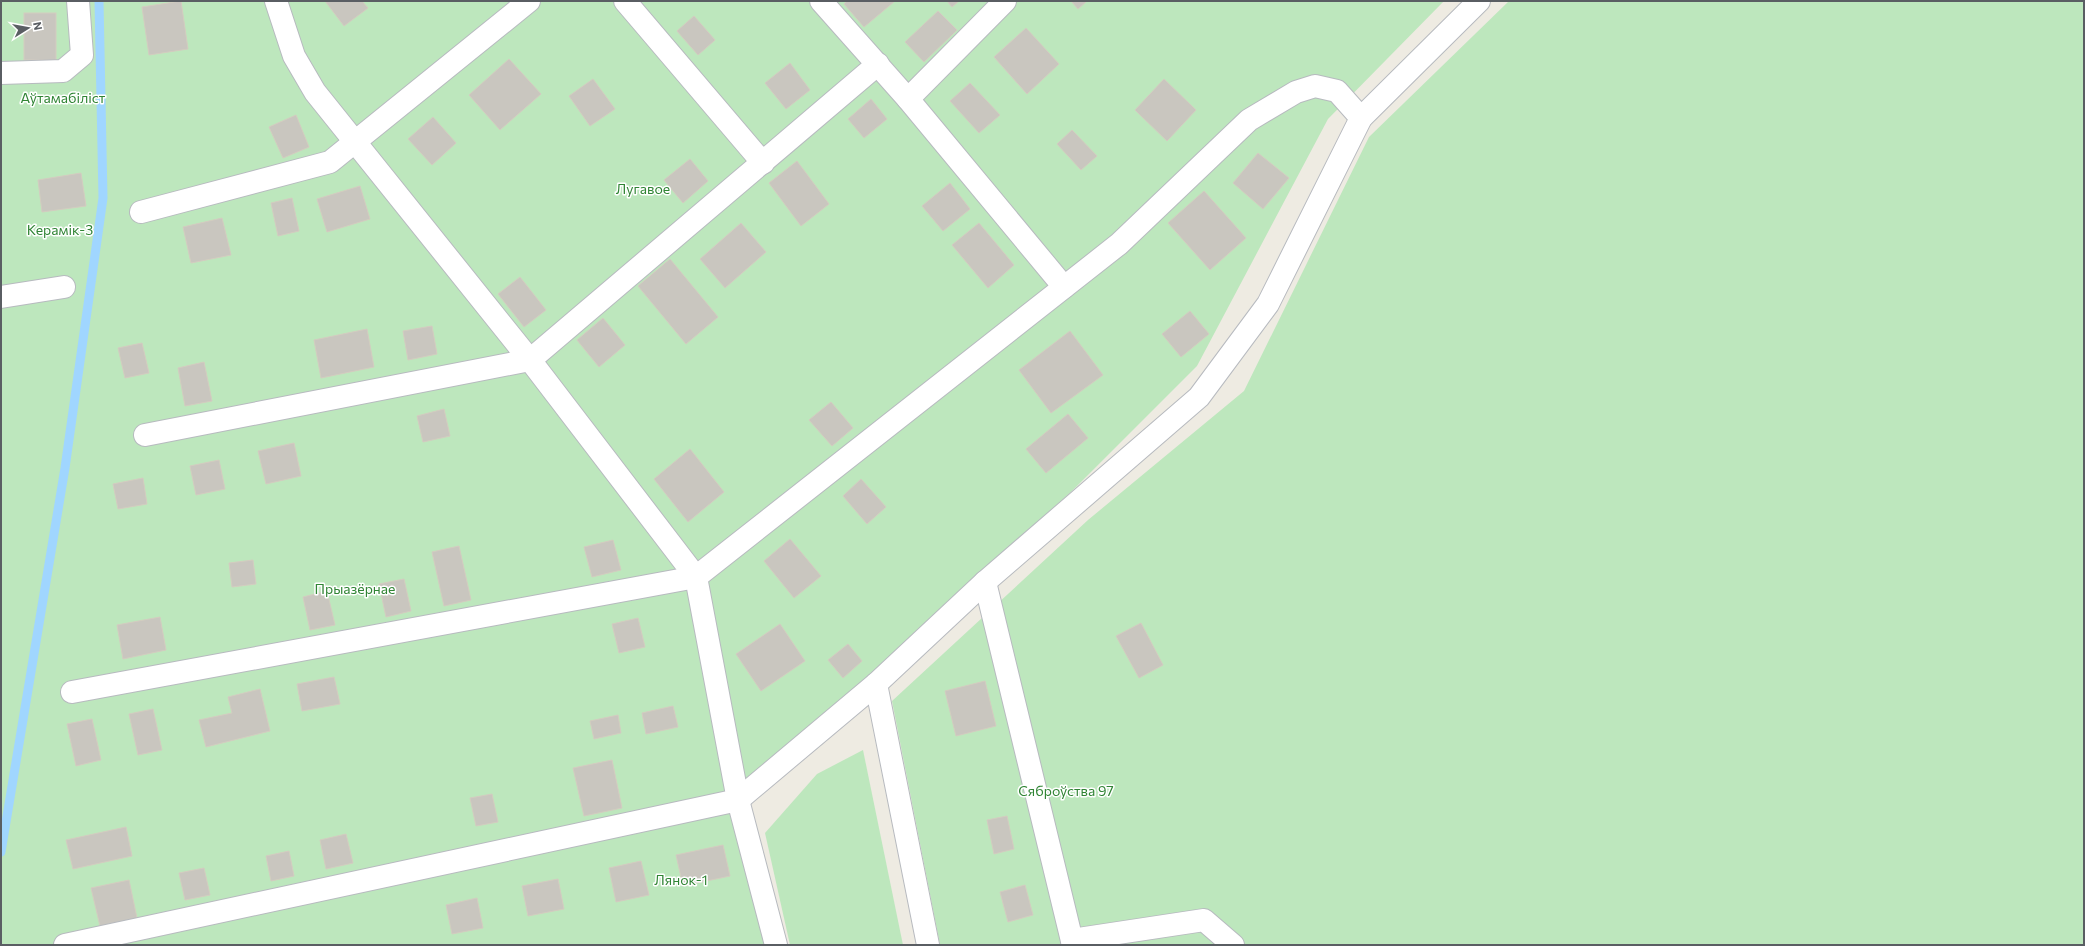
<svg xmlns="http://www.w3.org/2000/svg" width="2085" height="946" font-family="Commissioner,sans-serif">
	<rect width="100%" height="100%" fill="#eeebe2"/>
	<g fill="#bde7bd">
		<path d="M1,1H1444L1328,119L1197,366L1072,491L731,800L767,945H1Z"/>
		<path d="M1509,1H2084V945H940L892,701L1088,520L1244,391L1369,137Z"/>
		<path d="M863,750L903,945H790L765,833L817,774Z"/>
	</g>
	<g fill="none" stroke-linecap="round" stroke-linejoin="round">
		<path stroke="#a0d6ff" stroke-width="9" d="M1,852L65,468L103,198L99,1"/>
	</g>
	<g fill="#c9c6bf" stroke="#d3cdc0">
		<path d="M181,1L188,49L149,55L142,7Z"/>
		<path d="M325,1H362L368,8L344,26Z"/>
		<path d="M847,1H895L864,27L844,4Z"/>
		<path d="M947,1H959L952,7Z"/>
		<path d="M1071,1H1087L1078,9Z"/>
		<path d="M938,11L957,30L924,62L905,42Z"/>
		<rect x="24" y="13" width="32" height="47"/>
		<path d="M694,16L715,40L698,55L677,31Z"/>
		<path d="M1026,28L1059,64L1027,94L994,57Z"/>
		<path d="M509,59L541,94L500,130L469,95Z"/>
		<path d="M790,63L810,90L786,109L765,83Z"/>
		<path d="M593,79L615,109L590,126L569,96Z"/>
		<path d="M1164,79L1196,110L1167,141L1135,110Z"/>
		<path d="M970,83L1000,115L979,133L950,101Z"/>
		<path d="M871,99L887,119L864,138L848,119Z"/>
		<path d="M296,115L309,147L283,158L269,127Z"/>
		<path d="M433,117L456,143L432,165L408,139Z"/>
		<path d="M1072,130L1097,156L1081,170L1057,144Z"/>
		<path d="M1258,153L1289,178L1263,209L1233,183Z"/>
		<path d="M690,159L708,181L683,203L664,180Z"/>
		<path d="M797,161L829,204L801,226L769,183Z"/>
		<path d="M81,173L86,206L42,212L38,180Z"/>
		<path d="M950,183L970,209L943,231L922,206Z"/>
		<path d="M360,186L370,219L327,232L317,199Z"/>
		<path d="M1204,191L1246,238L1210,270L1168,223Z"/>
		<path d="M292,198L299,231L278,236L271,203Z"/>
		<path d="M222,218L231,255L191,263L183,227Z"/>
		<path d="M741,223L766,252L725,288L700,259Z"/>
		<path d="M979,223L1014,265L988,288L952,245Z"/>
		<path d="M670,259L718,317L686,344L638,286Z"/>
		<path d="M520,277L546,310L524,327L498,294Z"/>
		<path d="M1190,311L1209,334L1181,357L1162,334Z"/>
		<path d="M603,318L625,345L599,367L577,340Z"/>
		<path d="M432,326L437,354L408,360L403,331Z"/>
		<path d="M367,329L374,367L321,378L314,340Z"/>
		<path d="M1070,331L1103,375L1051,413L1019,370Z"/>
		<path d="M142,343L149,373L125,378L118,348Z"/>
		<path d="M204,362L212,401L185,406L178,368Z"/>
		<path d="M831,402L853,428L832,446L809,420Z"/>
		<path d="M444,409L450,436L423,442L417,416Z"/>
		<path d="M1068,414L1088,438L1046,473L1026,449Z"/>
		<path d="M294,443L301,476L266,484L258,451Z"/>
		<path d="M690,449L724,492L688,522L654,479Z"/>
		<path d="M219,460L225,489L196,495L190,466Z"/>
		<path d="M143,478L147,504L118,509L113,484Z"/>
		<path d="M861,479L886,507L867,524L843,496Z"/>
		<path d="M790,539L821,576L794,598L764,561Z"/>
		<path d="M613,540L621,570L592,577L584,547Z"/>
		<path d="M459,546L471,600L444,606L432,552Z"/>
		<path d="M253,560L256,584L232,587L229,563Z"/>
		<path d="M404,579L411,611L386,617L379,584Z"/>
		<path d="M327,591L335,625L310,630L303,597Z"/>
		<path d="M160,617L166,650L123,659L117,625Z"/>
		<path d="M638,618L645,647L619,653L612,624Z"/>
		<path d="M1141,623L1163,665L1139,678L1116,636Z"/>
		<path d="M780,624L805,661L761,691L736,654Z"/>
		<path d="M848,644L862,661L843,678L828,660Z"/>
		<path d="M334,677L340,704L302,711L297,684Z"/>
		<path d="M985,681L996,726L956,736L945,691Z"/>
		<path d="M260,689L270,731L206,747L199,720L232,713L228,697Z"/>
		<path d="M673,706L678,727L646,734L642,713Z"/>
		<path d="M153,709L162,750L138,755L129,714Z"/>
		<path d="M618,715L621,733L594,739L590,721Z"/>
		<path d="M92,719L101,760L76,766L67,724Z"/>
		<path d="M612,760L622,808L584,816L573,768Z"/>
		<path d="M492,794L498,822L476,826L470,798Z"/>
		<path d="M1007,816L1014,849L994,854L987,820Z"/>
		<path d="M126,827L132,856L73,869L66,840Z"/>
		<path d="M346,834L353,863L326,869L320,840Z"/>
		<path d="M723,845L730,876L683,886L676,855Z"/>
		<path d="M289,851L294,876L271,881L266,856Z"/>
		<path d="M641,861L649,895L616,902L609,868Z"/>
		<path d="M204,868L210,895L185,900L179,873Z"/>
		<path d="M558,879L564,909L528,916L522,886Z"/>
		<path d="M129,880L137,918L100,926L91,888Z"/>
		<path d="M1025,885L1033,915L1008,922L1000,892Z"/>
		<path d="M477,898L483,928L452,934L446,905Z"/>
	</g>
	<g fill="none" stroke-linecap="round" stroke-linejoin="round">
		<g stroke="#b7babf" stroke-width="24">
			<g id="minor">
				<path d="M276,1L294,56L315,92L530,360L696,577L738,800L776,945"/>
				<path d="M625,1L763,163"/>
				<path d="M821,1L908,99L1064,287"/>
				<path d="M1,73L63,71L82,55L78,1"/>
				<path d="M908,99L1005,1"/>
				<path d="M141,212L330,162L529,1"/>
				<path d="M1,297L64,287"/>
				<path d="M145,435L530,360L878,64"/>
				<path d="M985,582L1073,945"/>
				<path d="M876,684L928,945"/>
				<path d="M72,692L696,577L1119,244L1249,120L1296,92L1315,86L1337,91L1361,118"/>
				<path d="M1072,940L1204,920L1233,945"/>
				<path d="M65,945L738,800L876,684L985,582L1199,397L1268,304L1361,118L1479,1"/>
			</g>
		</g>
		<use href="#minor" stroke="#fff" stroke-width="22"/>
	</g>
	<g text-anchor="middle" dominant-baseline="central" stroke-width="3" stroke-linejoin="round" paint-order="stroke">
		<g font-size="14" fill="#308434" stroke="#fff">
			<text x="63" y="97">Аўтамабіліст</text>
			<text x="643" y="188">Лугавое</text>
			<text x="60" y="229">Керамік-3</text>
			<text x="355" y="588">Прыазёрнае</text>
			<text x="1066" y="790">Сяброўства 97</text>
			<text x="681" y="879">Лянок-1</text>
		</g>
	</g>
	<rect width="2085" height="946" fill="none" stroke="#5a5e63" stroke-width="4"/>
	<g transform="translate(28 28) rotate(79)" stroke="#ffffff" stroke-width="3" paint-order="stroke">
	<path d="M0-3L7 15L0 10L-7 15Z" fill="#5a5e63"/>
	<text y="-6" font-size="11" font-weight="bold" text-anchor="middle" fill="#5a5e63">N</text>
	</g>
</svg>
